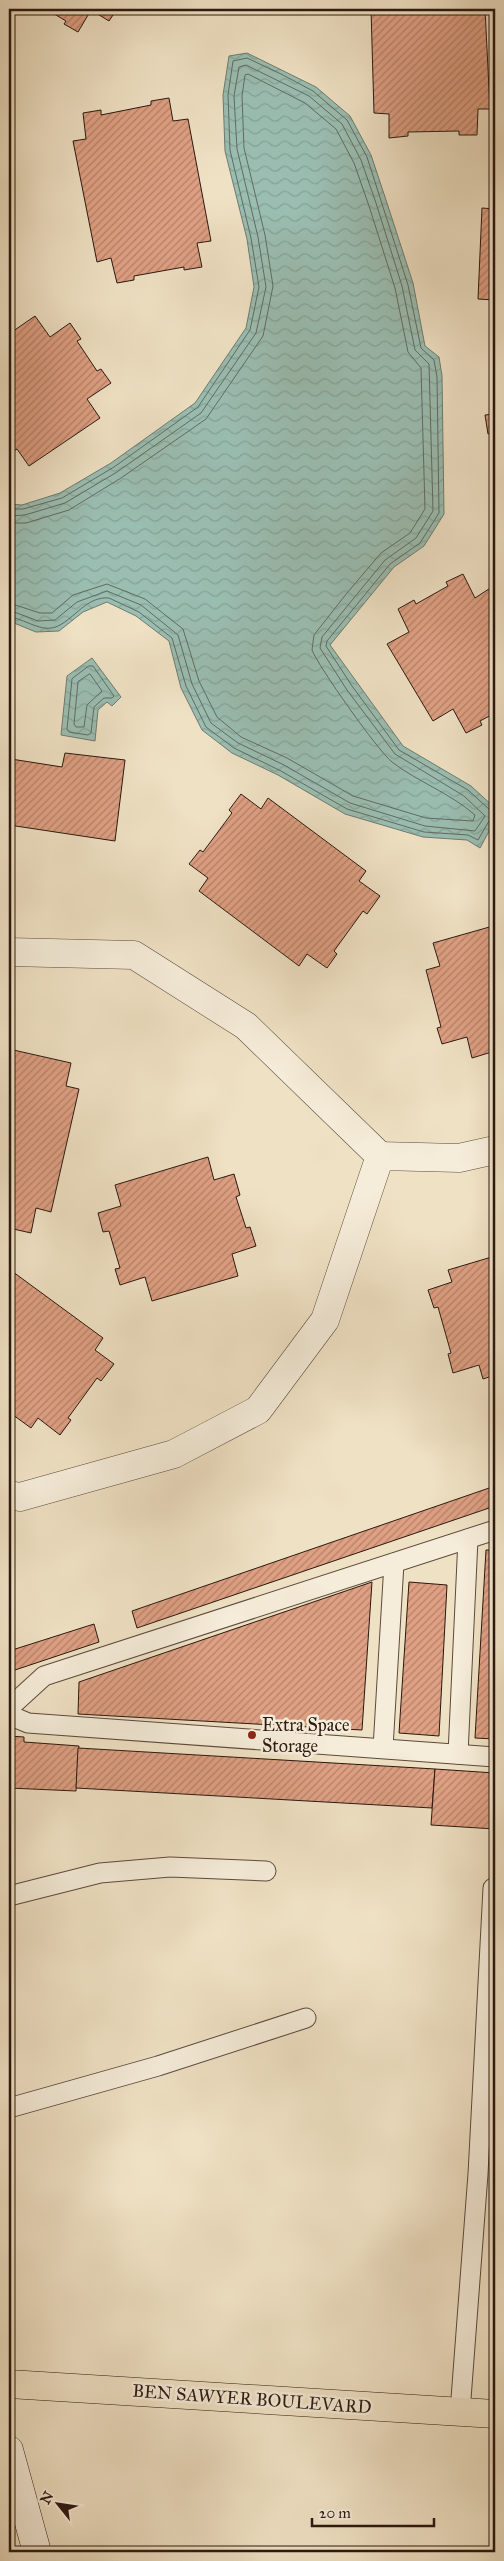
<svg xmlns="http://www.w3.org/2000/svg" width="504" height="2561" font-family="'IM FELL Great Primer',serif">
	<defs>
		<pattern id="water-waves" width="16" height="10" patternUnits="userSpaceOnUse" patternTransform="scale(1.25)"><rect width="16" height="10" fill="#9abeb2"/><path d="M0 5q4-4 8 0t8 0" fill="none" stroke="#85a398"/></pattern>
		<pattern id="building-hatch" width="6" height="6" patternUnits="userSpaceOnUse" patternTransform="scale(1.25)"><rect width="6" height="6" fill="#dfa083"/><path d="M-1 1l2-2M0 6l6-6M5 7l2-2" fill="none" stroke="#b5816a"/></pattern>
	</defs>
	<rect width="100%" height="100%" fill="#efe1c4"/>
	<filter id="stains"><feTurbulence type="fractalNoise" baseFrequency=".004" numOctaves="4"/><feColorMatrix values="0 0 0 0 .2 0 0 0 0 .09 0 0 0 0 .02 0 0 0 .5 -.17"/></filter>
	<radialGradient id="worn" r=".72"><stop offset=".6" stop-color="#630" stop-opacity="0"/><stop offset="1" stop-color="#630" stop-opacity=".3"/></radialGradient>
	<g fill="url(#water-waves)" stroke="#6d7c71">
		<path d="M247,53L316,87L350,116L371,155L386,200L413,283L425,346L439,357L442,376L444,514L424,546L394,567L330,645L403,746L471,786L495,808V820L480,848L467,840L423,837L345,814L278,775L232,753L202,730L181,688L169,641L136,616L107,602L83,612L59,631L36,632L9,621V504L22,505L60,493L111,463L195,403L246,328L254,287L247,239L225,151L223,95L229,56Z"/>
		<path d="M92,658L121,697L112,706L107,702L98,710L95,741L61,735L67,676Z"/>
	</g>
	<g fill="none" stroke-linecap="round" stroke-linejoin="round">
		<g stroke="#626b61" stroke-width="1">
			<path d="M9,509H23L62,498L114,467L198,407L250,330L259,287L251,238L230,150L228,95L233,61L247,58L281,74L313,91L347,120L367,157L408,285L421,348L434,360L437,377L439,513L420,543L390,564L327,641L326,646L352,686L399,750L468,790L490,810L495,811"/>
			<path d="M9,516L25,515L65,503L117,472L201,413L256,333L266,287L258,237L237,149L234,96L239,67L246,65L309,96L342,124L361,160L376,203L402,286L415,350L429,364L433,511L416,538L385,560L322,637L320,648L347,690L395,754L464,796L485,816L475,831L425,826L350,803L284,765L238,743L211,723L192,684L178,635L141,605L107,591L77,602L55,620L38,621L9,610"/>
			<path d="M9,523H26L69,510L121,478L206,419L263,336L273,286L265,235L244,148L242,96L245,75L248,74L305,103L336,129L354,163L369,206L395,288L408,352L421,368L425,509L410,533L381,553L347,593L314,635L312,650C318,666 378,751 392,762C418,782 450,793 475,815L473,821L426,818L353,796L287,758L241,737L217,717L199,681L183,629L145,599L107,584L73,595L52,613H40L9,603"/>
			<path d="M9,617C24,618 42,634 58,626C75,618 87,596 109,598L139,612L172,638L186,686L206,727L234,748L281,771L347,809L424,832L468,835L478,840L489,821L495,819"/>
			<path d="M89,666H93L114,696L112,698H104L94,707L91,733L88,735L69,732L67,729L72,679Z"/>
			<path d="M90,674L102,691L87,705L84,727H76L74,724L78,682Z"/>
		</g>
	</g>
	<g fill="url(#building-hatch)" stroke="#2a1810">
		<path d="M46,9H117L109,21L91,10L78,32L64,24L66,21Z"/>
		<path d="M371,9H485L490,109H478L477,135H459V131L408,132V136L389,138V114L374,113Z"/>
		<path d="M169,98L173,121L188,119L211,241L197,243L202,267L184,270V267L134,276V280L117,283L111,258L97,262L73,141L86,139L83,113L101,110V115L151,105V101Z"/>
		<path d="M482,208L495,209V300L478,299Z"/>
		<path d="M35,316L50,337L70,323L81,339L77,341L97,371L101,369L111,383L87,399L100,418L29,466L17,449L9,454V334Z"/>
		<path d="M495,414V449L492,433L488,434L485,415Z"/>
		<path d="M463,574L475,598L495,585V713L480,721L482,725L466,733L453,709L433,721L387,644L409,632L398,609L414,600L416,604L448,586L446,582Z"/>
		<path d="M65,753L125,760L115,841L9,825L11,759L62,767Z"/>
		<path d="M241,794L261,809L268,798L366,871L359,881L380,896L367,914L363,911L334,951L337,954L327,968L307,954L299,966L199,891L208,878L189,864L200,850L203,852L232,813L229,810Z"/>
		<path d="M493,926H495V1051L472,1058L467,1037L442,1044L437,1028L441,1027L426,970L440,966L433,943Z"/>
		<path d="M9,1049L71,1063L66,1086L79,1089L51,1212L36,1208L31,1233L9,1228Z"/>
		<path d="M208,1157L214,1180L234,1174L240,1195L236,1197L246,1228L250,1227L256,1246L232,1254L238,1276L152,1301L145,1277L120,1285L115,1269L120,1268L109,1231L103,1232L98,1213L121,1206L115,1185Z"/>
		<path d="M495,1256V1375L483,1379L479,1365L453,1373L448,1354L451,1353L438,1307L434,1308L428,1290L452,1282L448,1270Z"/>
		<path d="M9,1269L103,1338L95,1350L114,1364L101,1381L97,1378L68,1418L71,1420L60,1435L38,1418L31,1428L9,1412Z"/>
		<path d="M495,1486V1506L137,1628L132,1611Z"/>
		<path d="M486,1550H495V1739L475,1738Z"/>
		<path d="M372,1582L362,1730L78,1714L79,1682Z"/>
		<path d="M409,1582L447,1585L439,1736L399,1733Z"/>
		<path d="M94,1624L99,1642L9,1672V1651Z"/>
		<path d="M9,1736L24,1737V1742L79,1746L76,1791L9,1788Z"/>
		<path d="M78,1748L435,1769L432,1808L76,1788Z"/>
		<path d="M435,1769L495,1773V1829L431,1825Z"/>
	</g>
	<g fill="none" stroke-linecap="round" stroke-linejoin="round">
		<g stroke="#5b4a3d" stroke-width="21">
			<g id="lane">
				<path d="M9,1708L44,1676L495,1530"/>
				<path d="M9,1715L28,1723L495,1757"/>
				<path d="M383,1748L394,1563"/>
				<path d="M458,1754L468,1539"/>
				<path d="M9,1896L100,1873L170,1867L266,1871"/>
				<path d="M9,2108L158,2066L306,2018"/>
				<path d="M460,2412L478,2174L493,1888"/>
			</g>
		</g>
		<g stroke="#5b4a3d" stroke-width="29">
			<g id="street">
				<path d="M9,952L134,955L246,1026L380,1156"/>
				<path d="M9,1495L20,1497L174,1454L258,1410L325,1320L380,1156L459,1158L495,1150"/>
			</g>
		</g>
		<g stroke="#2a1810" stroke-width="29">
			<path id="secondary" d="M9,2450L37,2552"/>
		</g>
		<g stroke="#2a1810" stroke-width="29">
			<path id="primary" d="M9,2384L495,2414"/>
		</g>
		<use href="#lane" stroke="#f5ecd9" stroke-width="19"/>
		<use href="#street" stroke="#f5ecd9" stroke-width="28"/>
		<use href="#secondary" stroke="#f5ecd9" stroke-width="28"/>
		<use href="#primary" stroke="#efe1c4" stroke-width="28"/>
	</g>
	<circle fill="#8f2418" stroke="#f5ecd9" stroke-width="2" cx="252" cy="1735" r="5"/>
	<g text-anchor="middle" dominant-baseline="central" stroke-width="5" stroke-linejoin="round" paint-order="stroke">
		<g font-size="18" fill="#2a1810" stroke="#f5ecd9" text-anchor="start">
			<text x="262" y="1725">Extra Space<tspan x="262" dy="21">Storage</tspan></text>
		</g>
		<g font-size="18" fill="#2a1810" stroke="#f5ecd9">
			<text transform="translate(252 2399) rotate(4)">BEN SAWYER BOULEVARD</text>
		</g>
	</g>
	<rect width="504" height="2561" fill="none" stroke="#efe1c4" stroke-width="30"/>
	<rect x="10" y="10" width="484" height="2541" fill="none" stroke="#2a1810" stroke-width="2.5"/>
	<rect x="15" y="15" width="474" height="2531" fill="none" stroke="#2a1810"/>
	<g transform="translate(58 2504) rotate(300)" stroke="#f5ecd9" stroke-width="4" paint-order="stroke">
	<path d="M0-4L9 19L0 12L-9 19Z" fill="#2a1810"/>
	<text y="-8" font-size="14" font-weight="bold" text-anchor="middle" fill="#2a1810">N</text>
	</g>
	<path d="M312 2518v8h122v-8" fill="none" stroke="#2a1810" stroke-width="2.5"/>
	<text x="319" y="2518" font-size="15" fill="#2a1810" stroke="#f5ecd9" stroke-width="4" paint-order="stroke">20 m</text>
	<rect width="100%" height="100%" filter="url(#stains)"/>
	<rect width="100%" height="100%" fill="url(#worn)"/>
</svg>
